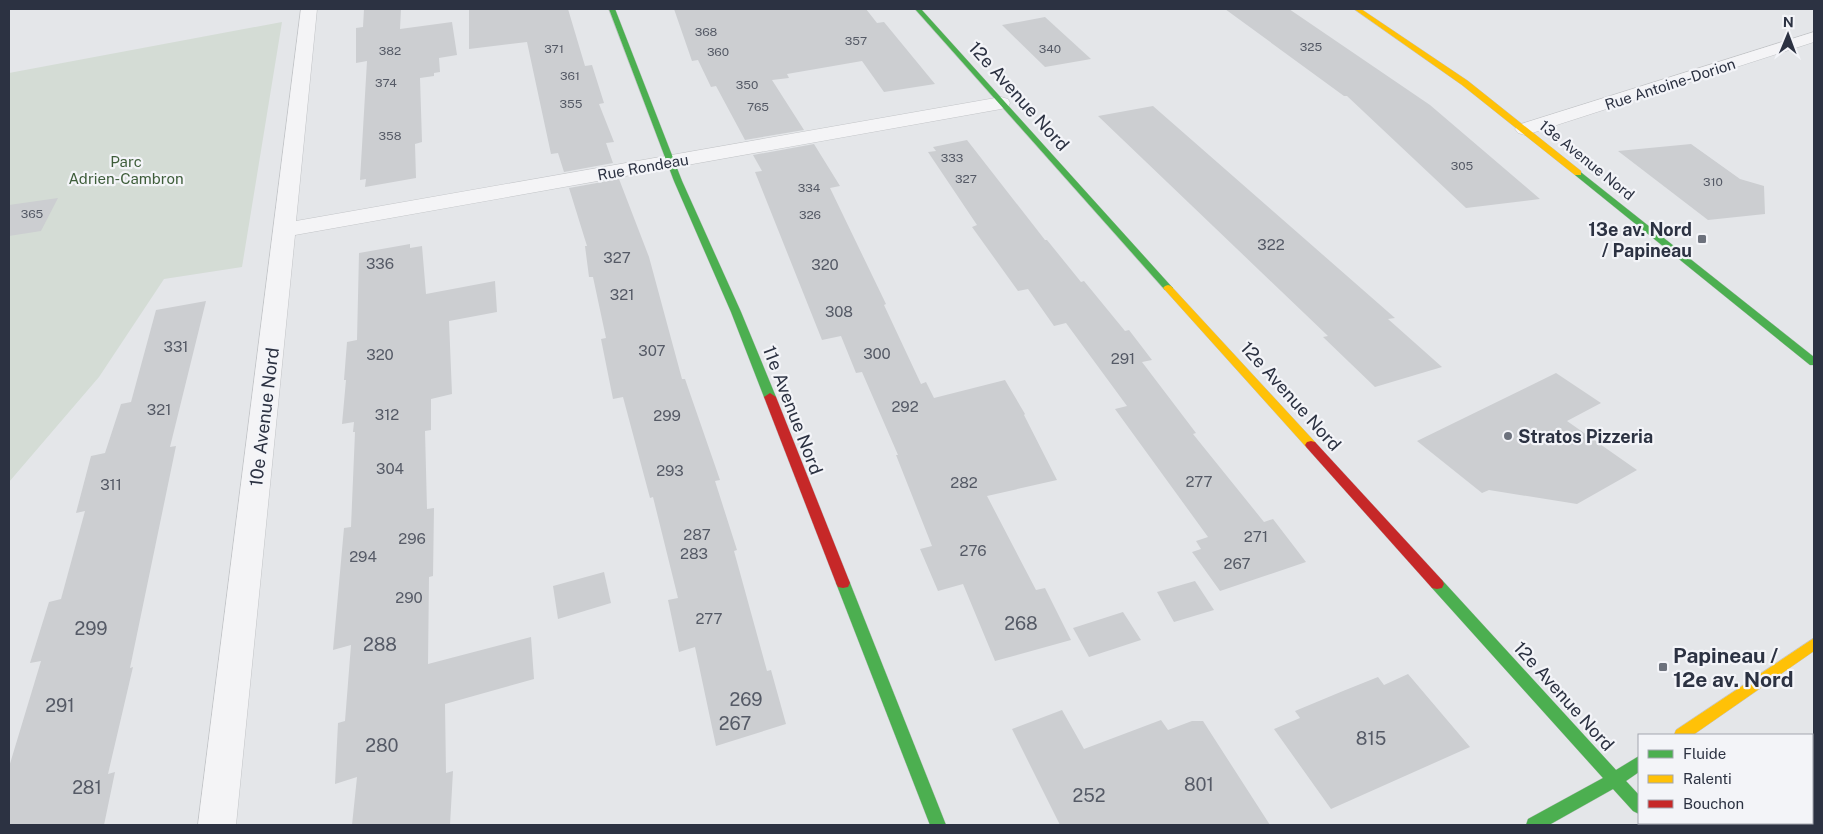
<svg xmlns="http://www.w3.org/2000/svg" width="1823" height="834" font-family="'Public Sans',sans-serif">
	<rect width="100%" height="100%" fill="#e4e6e9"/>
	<path fill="#d4dcd5" d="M282,22L242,267L164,279L99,377L9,482V73Z"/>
	<g fill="#ccced1">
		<path d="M364,9H401L400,29L452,22L457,55L439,58L440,72L434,73V76L420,78L422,142L415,144L416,178L365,187L366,179L360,180L367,61L356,63V28L363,27Z"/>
		<path d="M469,9H568L585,66L592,65L604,103L599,104L614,142L606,143L613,163L564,172L558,153L551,154L527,42L469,49Z"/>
		<path d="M674,9H866L877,23L884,22L935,84L884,92L862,61L787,74L789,78L772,80L804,130L745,140L716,86L711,87L698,60L692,61Z"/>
		<path d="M1225,9H1289L1430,105L1540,199L1466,208L1347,96H1344Z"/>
		<path d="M1045,17L1091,59L1045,67L1002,25Z"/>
		<path d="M1153,106L1395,318L1388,319L1442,367L1375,387L1323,337L1328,336L1098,116Z"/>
		<path d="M967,140L1045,240H1047L1081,282L1084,281L1125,331L1129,330L1152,360L1142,362L1196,433L1193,434L1264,522L1273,519L1306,562L1220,591L1192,552L1201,549L1196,541L1208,537L1115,409L1127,406L1066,323L1054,326L1028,289L1018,291L972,227L977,225L928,152L936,151L933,147Z"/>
		<path d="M814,144L840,186L830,188L886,304L884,305L921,384L926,382L934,398L1005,380L1025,414L1024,415L1057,480L987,496L1036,590L1045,588L1071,640L995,661L963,584L938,591L920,549L932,546L896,455H898L862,372L856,373L841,336L822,340L755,172L762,171L753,155Z"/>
		<path d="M1691,144L1740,179L1764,186L1765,214L1708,220L1618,151Z"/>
		<path d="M619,179L649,257L682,379H685L720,480L715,481L737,550L734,551L767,671L771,670L786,724L716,746L695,647L679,652L668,600L678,598L653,497L650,498L623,397L613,399L601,339L606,338L593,277H589L585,246H587L569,188Z"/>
		<path d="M58,198L41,231L9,236V205Z"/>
		<path d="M410,244V248L422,246L426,294L495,281L497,312L449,321L452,394L431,399V430L425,431L427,509L434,508L433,576L429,577L428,664L531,637L534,679L445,704L446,773L453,771L450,825H352L357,777L335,784L338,723L345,721L351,645L333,650L344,528L351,527L355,432H353L354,422L342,424L346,380H344L347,342L357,340L359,253Z"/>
		<path d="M206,301L170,447L176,446L130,668L133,667L108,774L115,772L104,825H9V767L41,661L30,663L49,602L61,599L85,511L76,513L91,456L105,453L121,404L131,402L156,310Z"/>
		<path d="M1556,373L1601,403L1567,421L1637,470L1577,504L1489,490L1482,493L1417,441Z"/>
		<path d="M604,572L611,603L558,619L553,586Z"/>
		<path d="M1195,581L1214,610L1174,622L1157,592Z"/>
		<path d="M1123,612L1141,640L1089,657L1073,628Z"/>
		<path d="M1408,674L1470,747L1331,809L1274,729L1300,718L1295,711L1343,691L1378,677L1384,685Z"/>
		<path d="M1062,710L1084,749L1161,720L1168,730L1192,721H1203L1270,825H1060L1012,729Z"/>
	</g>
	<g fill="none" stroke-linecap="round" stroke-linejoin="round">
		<g stroke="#c2c4c7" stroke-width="1">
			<g id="street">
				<path d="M301,9H317L296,221L1001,97L1008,99L1010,103L1008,107L1001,109L295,235L236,825H198Z"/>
				<path d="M1814,32V42L1532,133L1525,135L1518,133L1515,129L1518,125Z"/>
			</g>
		</g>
		<g stroke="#c2c4c7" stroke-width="1">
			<g id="fast">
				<path d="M609,9H615L682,181L741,312L776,397L774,400L770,401L764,397L731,312L674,181Z"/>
				<path d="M915,9H921L1171,286L1173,288L1171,290H1165Z"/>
				<path d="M1578,170L1814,357V365H1810L1575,175V171Z"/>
				<path d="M843,578L848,579L850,583L946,825H930L836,583L838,579Z"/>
				<path d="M1437,579L1442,580L1616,770L1639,756V772L1626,781L1639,795V814L1633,811L1613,789L1549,825H1526L1528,819L1603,778L1432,588L1430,584L1432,580Z"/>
				<path d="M1646,823H1663L1664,825H1647Z"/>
			</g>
		</g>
		<g stroke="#c2c4c7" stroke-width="1">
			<g id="slow">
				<path d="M1354,9H1361L1468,81L1581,171V175H1575L1462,85Z"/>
				<path d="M1168,285L1171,286L1315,442L1317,445L1315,448H1307L1165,290L1163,288L1165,286Z"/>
				<path d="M1814,638V651L1693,735H1674L1676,730Z"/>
			</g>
		</g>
		<g stroke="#c2c4c7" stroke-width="1">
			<g id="jam">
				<path d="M770,393L776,397L850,583L848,587L843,588L838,587L836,583L764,397Z"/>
				<path d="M1311,441L1315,442L1442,580L1444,584L1442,588L1437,589L1432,588L1307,448L1305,445L1307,442Z"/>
			</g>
		</g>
		<use href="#street" fill="#f4f4f6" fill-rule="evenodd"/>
		<use href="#fast" fill="#4caf50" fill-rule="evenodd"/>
		<use href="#slow" fill="#ffc107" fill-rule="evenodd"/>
		<use href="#jam" fill="#c62828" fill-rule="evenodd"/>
	</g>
	<g fill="#6c717c" stroke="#f3f4f8" stroke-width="2">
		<rect x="1697" y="234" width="10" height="10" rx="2.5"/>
		<circle cx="1508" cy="436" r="5"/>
		<rect x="1658" y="662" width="10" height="10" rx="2.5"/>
	</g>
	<g text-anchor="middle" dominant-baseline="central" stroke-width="4.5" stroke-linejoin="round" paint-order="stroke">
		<g font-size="12" fill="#555a66">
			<text x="706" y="32">368</text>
			<text x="856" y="41">357</text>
			<text x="1311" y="47">325</text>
			<text x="554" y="49">371</text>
			<text x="1050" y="49">340</text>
			<text x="390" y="51">382</text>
			<text x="718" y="52">360</text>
			<text x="570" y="76">361</text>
			<text x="386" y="83">374</text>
			<text x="747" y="85">350</text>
			<text x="571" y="104">355</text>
			<text x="758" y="107">765</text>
			<text x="390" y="136">358</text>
			<text x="952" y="158">333</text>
			<text x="1462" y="166">305</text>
			<text x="966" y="179">327</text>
			<text x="1713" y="182">310</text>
			<text x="809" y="188">334</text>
			<text x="32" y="214">365</text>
			<text x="810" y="215">326</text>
		</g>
		<g font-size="15" fill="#2c3242" stroke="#f3f4f8">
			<text transform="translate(1670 84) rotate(-18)">Rue Antoine-Dorion</text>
			<text transform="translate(1587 160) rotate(39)">13e Avenue Nord</text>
			<text transform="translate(643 167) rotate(-10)">Rue Rondeau</text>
		</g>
		<g font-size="15" fill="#3e5d3a" stroke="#f3f4f8">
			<text x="126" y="161">Parc<tspan x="126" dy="17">Adrien-Cambron</tspan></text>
		</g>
		<g font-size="15" fill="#555a66">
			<text x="1271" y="244">322</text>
			<text x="617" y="257">327</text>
			<text x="380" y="263">336</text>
			<text x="825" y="264">320</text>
			<text x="622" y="294">321</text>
			<text x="839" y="311">308</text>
			<text x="176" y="346">331</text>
			<text x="652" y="350">307</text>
			<text x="877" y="353">300</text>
			<text x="380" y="354">320</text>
			<text x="1123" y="358">291</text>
			<text x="905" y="406">292</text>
			<text x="159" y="409">321</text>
			<text x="387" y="414">312</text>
			<text x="667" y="415">299</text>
			<text x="390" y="468">304</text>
			<text x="670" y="470">293</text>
			<text x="1199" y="481">277</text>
			<text x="964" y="482">282</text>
			<text x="111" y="484">311</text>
			<text x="697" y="534">287</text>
			<text x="1256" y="536">271</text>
			<text x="412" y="538">296</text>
			<text x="973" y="550">276</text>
			<text x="694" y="553">283</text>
			<text x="363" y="556">294</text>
			<text x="1237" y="563">267</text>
			<text x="409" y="597">290</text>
			<text x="709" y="618">277</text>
		</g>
		<g font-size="18" fill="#2c3242" stroke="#f3f4f8">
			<text transform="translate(1019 96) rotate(48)">12e Avenue Nord</text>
			<text transform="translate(1291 396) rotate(48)">12e Avenue Nord</text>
			<text transform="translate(793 410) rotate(69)">11e Avenue Nord</text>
			<text transform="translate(264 417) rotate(-83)">10e Avenue Nord</text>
			<text transform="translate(1564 696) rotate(48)">12e Avenue Nord</text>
		</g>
		<g font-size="18" font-weight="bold" fill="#2c3242" stroke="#f3f4f8" text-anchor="end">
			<text x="1692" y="229">13e av. Nord<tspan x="1692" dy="21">/ Papineau</tspan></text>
			<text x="1518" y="436" text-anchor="start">Stratos Pizzeria</text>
		</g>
		<g font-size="18" fill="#555a66">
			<text x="1021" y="623">268</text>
			<text x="91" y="628">299</text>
			<text x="380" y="644">288</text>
			<text x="746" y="699">269</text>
			<text x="60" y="705">291</text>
			<text x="735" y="723">267</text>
			<text x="1371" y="738">815</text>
			<text x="382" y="745">280</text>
			<text x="1199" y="784">801</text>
			<text x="87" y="787">281</text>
			<text x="1089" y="795">252</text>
		</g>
		<g font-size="21" font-weight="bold" fill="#2c3242" stroke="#f3f4f8" text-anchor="start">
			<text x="1673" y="655">Papineau /<tspan x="1673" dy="24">12e av. Nord</tspan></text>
		</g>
	</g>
	<rect width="1823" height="834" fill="none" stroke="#2c3242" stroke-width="20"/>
	<rect x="1638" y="734" width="175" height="90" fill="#f3f4f8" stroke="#a3a6af"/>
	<rect x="1648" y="750" width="25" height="8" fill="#4caf50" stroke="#a3a6af"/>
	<text x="1683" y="759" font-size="15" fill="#2c3242">Fluide</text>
	<rect x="1648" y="775" width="25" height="8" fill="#ffc107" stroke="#a3a6af"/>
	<text x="1683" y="784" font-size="15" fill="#2c3242">Ralenti</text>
	<rect x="1648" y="800" width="25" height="8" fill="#c62828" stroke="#a3a6af"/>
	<text x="1683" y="809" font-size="15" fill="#2c3242">Bouchon</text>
	<g transform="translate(1788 35) rotate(1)" stroke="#f3f4f8" stroke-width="4" paint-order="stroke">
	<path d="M0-4L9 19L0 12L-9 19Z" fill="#2c3242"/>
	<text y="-8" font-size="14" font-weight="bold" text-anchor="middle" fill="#2c3242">N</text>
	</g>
</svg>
